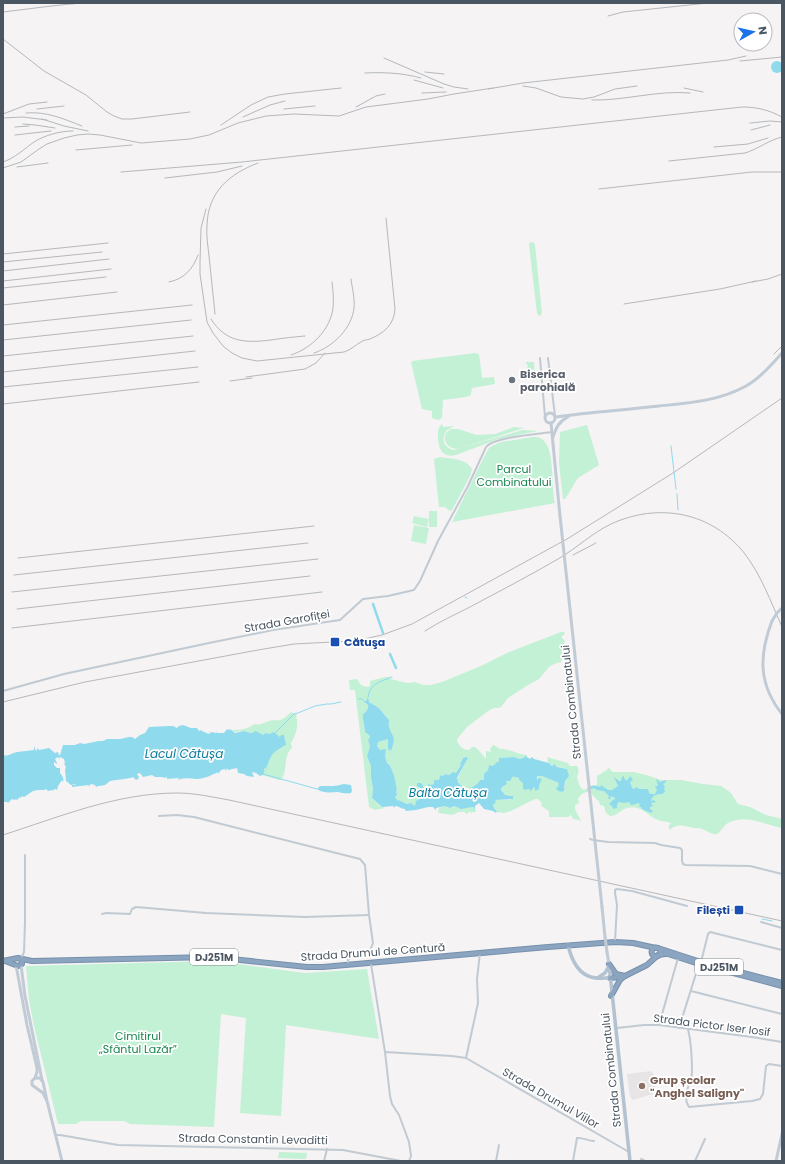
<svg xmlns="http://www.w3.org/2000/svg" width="785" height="1164" font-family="Poppins,sans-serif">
	<rect width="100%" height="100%" fill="#f5f3f3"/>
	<path fill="#e6e4e5" d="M652,1071L653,1074L658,1077L653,1094L632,1100L631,1097H630L627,1074Z"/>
	<g fill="#c3f1d5">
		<path d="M532,242H533L535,245L542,313L541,315L539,316L537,313L529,245V243Z"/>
		<path d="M475,353L479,354L482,378L494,377L495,384L472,388L471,394L470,396L465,397L443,400L442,418L438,420L432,418V411L422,409L411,362H412V361Z"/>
		<path d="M526,362H534L535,378L528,379V377H529V374H527V372L528,371L527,367H528L527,364H526Z"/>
		<path d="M442,424L443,427L454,426L446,431C441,440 444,448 454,450L523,430L538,431L498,439L456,455C443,458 439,450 438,439C438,433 437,428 442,424Z"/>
		<path d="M587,425L599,465L578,478L565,499H563L559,463L560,432Z"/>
		<path d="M514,427L524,428L458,449C449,449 442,442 446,433L451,429H458L477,435L495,434Z"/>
		<path d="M533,437C537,437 541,437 544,441C555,451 551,489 555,503L452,522L483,459L489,448L494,445L501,442Z"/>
		<path d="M440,457C451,459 466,458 472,469L470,476L452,510L450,511L445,507H439L434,459Z"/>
		<path d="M429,511H437V527H429V519L427,527L412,523L414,516L429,519Z"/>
		<path d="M414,525L429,528L426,544L411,541Z"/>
		<path d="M561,632H564L565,634L562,636V638L565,641L564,644C567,651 564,655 561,662L557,663L550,666L539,679L528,685L508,698L501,707L498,708H494L488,711L467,727L457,739C457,745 463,750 469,750L472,747H475C479,750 482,754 485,758H486V751L491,752L490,749L493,745L496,746L500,749C509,748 518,755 527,755V756L526,755L525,757L520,759L514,757L499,758V762L493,766L489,765L488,771H486L484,778V780L469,789L464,788L457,780L464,765L468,758L462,759L460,764L461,765L457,773H453L449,775L445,774L443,776L440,775L439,780H434V784L430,785L428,788L425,789L421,783L419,787L423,790L421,797L415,806L411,803C405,805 396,802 395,796L397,795L394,776L389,763H387L385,756V751L380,750L377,746L378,742L388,739V744L391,751L393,736L389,730L388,718L379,708L369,702L368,698L364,703L368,705C369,709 366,712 363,714C362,720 365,726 365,732L370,736L368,742L370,746L367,756L371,766V777L373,789L372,798L380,806L385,808L375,810L369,807L355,690H350L349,680L357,679L361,685L366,687L370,686V681C374,680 388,676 390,677L391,679L407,683L415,682L423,685H431L442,682L481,666L507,653Z"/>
		<path d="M291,712L297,715L296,717L297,719C298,727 296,736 291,743L292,748C283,755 288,771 281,780H279L262,775L263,774L265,767L266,769C271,757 272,750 285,746L280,737L274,733L271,734L265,733L263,735L243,731L234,732L232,730C239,730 249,729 254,724C261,726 266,721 273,720C275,720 278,721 280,720C284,719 288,715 291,712Z"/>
		<path d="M547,757L568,763L570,766H577C579,770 579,773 577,776C578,781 579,788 584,790L594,785H597V776L607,770L609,767L611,771L614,772H634L646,775L661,780H681L703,784L721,786L731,793L738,804L750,807L766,815L782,819V828C765,825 747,814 730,822C724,824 720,833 717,834C712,835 706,830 702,829C697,827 700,829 696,828C684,827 680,822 669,830V825L671,823C667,821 662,822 658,820C647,816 642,804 627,808C620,810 617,816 610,816L606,813L604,806L600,805L599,801L595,798L591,793C585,791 581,794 578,799L579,803L575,805C574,812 580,816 581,822L579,820L573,819L571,815L568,817H549V811L541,806L542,803L538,799H535L511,811L504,813L497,812V810L493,807L495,800H510L513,796L504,795L501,790L505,781L513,775L516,778H519V780L523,783V787L525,790L529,789L532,790L533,788H535V789L539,786L537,776H542L559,783L560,792H562L565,787L566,768C561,768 559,767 556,766C549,764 548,764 547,757Z"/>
		<path d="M445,806L452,808L455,806C463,809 462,807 469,807L470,808V807H474L476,812H472L471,814L470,811L467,814L464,812C459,811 457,813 453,815L439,813L438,812L439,808Z"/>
		<path d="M213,961L305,973L367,969L379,1039L286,1025L281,1116L240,1113L246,1018L221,1014L214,1127L130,1124L124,1121H81L76,1124H58L34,1026L29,1000L26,966Z"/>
		<path d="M279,1152L307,1153L306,1159L278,1158Z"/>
	</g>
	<g fill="#90daee">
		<circle cx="777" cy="67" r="6"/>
		<path d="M368,697L369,702L379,708L389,720C388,728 390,729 393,736C395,742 392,747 391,751L388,749V739L378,742L377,746L380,750L386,749L385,756L387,763L389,764C393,771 395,778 396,785C397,788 396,791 397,795L395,797L398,801V800L407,804L411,803L415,806L416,801L421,798L420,797L421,795L420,793L423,791L422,789L417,786V783H421L422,784L424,788L426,789L429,786L427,783L430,785L434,784V780H439L440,775L443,776L445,774L449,775L453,772L456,773L461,765L460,764L463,758L466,757L468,758L464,765L457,778L458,782L464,788L469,789C473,786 478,785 480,780H484V774L488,770L489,765L493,766L497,762H499V758L514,757L520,759L525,757L526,755L527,757L530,759L532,757L534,759L549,763L552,766L554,764L557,767L567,769L569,776L565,781L564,791L561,792L557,790L556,788L559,786L558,784L559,783L542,776H537V780L539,778L542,779L539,785V789L535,791V789L534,787L531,791L529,789L525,790L523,789V783L519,780V778L514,777L513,776L510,781H506L507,784L502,787L501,790L505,795L513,796V799L495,800L496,802L493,805L494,808L497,811L496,813L493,811L484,809L479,803L475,806V812L474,807H472L461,809L455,806L450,808L445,806L436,808V810L433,807H428L416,810L406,811L405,809C401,809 399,806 395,806L394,808L393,806L382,807L372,798L373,789L371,777V766L367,756L370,746L368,741L370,736L365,732C365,726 362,720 363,714C366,712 369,709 368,705L364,702V701H366Z"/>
		<path d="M183,725L191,728H197L199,731L201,730L202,731L209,734L210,733L209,731L211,733L212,732L216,733V732L217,733H224L227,729L229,730L230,729L235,733L244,731L251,733L256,731L263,735L265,733L271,734L272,732L275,733L280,737L281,735H284L286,745C271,753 272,754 266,769L264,768C265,772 264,775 260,776L256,773L252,772L254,777L247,776L244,774L238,773L237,768L228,770L227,768L226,771L225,769L221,770L218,774V772C212,775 204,779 197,779C189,779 187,777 178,780L179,778L167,779V777L164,778L163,777H155L152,775L143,777L140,773L137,774L139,777L138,779L136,780L133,777C125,780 118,779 110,781C108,782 107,784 105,785C102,786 99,785 96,787L95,785L91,784L88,787L89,785L72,787V785H75L76,784L71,785L66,781L65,769L66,768L65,765L64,764L65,763L64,759L60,757L59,759L58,757L55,759L57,763V764L54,762V765L57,768H60V773C63,776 64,779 63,782L62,780L58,786L57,790L55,789H54L53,791L52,790L48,791L46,789L44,790H38L33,791L24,797L22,796L21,798L20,797L17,800L16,799L15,800L12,799L8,803L7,802H3V755C9,757 11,753 17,752C23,751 29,751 34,750V746L36,751L38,748L39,750L49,748L55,753L58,752L59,755H60L63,745H75L80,743L84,744L99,741H103L107,739H120L129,737H132L135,739L140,735L145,733L149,727L169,726H173L177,728L179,726Z"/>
		<path d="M624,776V778L627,781L630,776L633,780L630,782L632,788L634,789L636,787L639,789H648L649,793L651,794H655L657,790L655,786H658L656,779L660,782L666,780L665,783L663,784L665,787L664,788L665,792L662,794C657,794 652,795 651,801L654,800L656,802L651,803L653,806L650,807V809L653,811L651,813L642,809L641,807H639L640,804L637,803L636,804L631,805L629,802L624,803L619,802L617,804V808L613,809L612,806L609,804L612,801L616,798L610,796L611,799H609L608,798L609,796L604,791L597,790L594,788L588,790L587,789C591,784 595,786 600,787L601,785L608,790H612L618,786L614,777L619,781H621L622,777Z"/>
		<path d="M344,784L351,785L352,791L351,793C346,794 342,793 338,792C331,792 324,794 317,789L320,786H334V785L335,786Z"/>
	</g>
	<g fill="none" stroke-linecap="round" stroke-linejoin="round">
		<g stroke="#90daee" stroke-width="1">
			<path d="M671,446L676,489"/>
			<path d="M677,494L678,510"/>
			<path d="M465,597L467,598"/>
			<path d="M368,697C370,683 380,682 392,677"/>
			<path d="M358,699H362L364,701"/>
			<path d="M275,733L294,714L298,713L315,706L327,704H331L341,702"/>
			<path d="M263,774L317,789"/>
			<path d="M762,919L772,921"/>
		</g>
		<g stroke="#90daee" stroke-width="2.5">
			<path d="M373,604L383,633"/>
			<path d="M390,654L396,668"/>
		</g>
		<g stroke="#7690ad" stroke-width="6">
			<g id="highway">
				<circle cx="656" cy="952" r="4.5"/>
				<path d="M658,948L701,962L782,983"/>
				<path d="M658,955L665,954H668L699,964L782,986"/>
				<path d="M3,961L18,958L32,961L212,957L307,967H323L548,947L615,942L633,943L656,948"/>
				<path d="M5,961L18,966L22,964V962L21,959"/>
				<path d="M609,964L616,974L625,976"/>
				<path d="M610,978L621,977"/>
				<path d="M611,996L620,980L625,976L647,965L657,956"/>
			</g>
		</g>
		<g stroke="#c1cad2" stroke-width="2">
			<path d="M540,358L545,417"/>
			<path d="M548,358L555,416"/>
			<path d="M542,375L550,374"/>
			<path d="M3,691L64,674L209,643L273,630L340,620L363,599L388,596L414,590L420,581L438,541L468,486L486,447C494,437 538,434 552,432"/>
			<path d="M159,816L177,815L194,817L360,859L365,865L369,915L373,943L371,948L367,955L351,957L348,960V965"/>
			<path d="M590,839L593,840L608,842L655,843L661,845L680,848L682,850V861L683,864L686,865L750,866L782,874"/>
			<path d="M102,914L106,913L130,914L132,909L136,907L206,913L305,917L369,915"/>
			<path d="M761,922L782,928"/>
			<path d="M615,941L617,905L615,893V890L617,889L632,891L687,906"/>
			<path d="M21,959L24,952L25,922V855"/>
			<path d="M701,962L708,934L710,932L782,950"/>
			<path d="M371,964L385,1052L390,1096L392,1104L399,1115L409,1142L411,1156L409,1161"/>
			<path d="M691,991L782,1014"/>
			<path d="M659,1025L678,958"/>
			<path d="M617,1028L644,1025H659L752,1037L782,1042"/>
			<path d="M679,1028L699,964"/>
			<path d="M688,1029C691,1041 692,1061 692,1073C691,1085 681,1095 689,1107L752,1101L760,1099L763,1094L766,1066L769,1064L782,1066"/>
			<path d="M385,1052L452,1056L466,1058L629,1152"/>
			<path d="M466,1058L478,1003L477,979L480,953"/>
			<path d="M55,1135H60L118,1145L343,1150L401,1161"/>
			<path d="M641,1159L645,1161"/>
			<path d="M324,1161L327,1149"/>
			<path d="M496,1161L499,1145"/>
			<path d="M573,1161L577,1138C582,1137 588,1141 594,1141"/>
			<path d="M695,1161L705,1139"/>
		</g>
		<g stroke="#c1cbd6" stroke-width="3">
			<circle cx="550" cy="418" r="5"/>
			<path d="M556,417C590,412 625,410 659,406C689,403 719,401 746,386C760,378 771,365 782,353"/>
			<path d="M551,423L560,516"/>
			<path d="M553,437C556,428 559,421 568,417"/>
			<path d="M772,621C759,655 758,684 782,714"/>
			<path d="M602,907L605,937"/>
			<path d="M607,952L609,964"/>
			<path d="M16,965L27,1025L37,1068V1072L35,1078"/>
			<path d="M21,965L25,996L42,1080"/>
			<path d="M47,1101L43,1093L32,1085V1081L35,1078H40L43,1082L47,1101L62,1161"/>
			<path d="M776,1161L782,1134"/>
		</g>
		<g stroke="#b3c2d1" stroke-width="3.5">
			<path d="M568,945C571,958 577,973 591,977C597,979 604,978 610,978"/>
			<path d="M609,964L630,1161"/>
			<path d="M599,977L605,973L608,968"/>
		</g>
		<use href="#highway" stroke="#8ba5c1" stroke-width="4"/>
		<g stroke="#b5b8bd" stroke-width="1">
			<path d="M3,12C29,9 55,5 82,3"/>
			<path d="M608,16L623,12L708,3"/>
			<path d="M3,39L44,71L86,95L107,112L114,116L122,119H132L190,112"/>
			<path d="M384,58L444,84L454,87L468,89"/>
			<path d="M740,61L782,57"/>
			<path d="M425,72L444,74"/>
			<path d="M365,73C383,72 403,73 421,78"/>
			<path d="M414,80L443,88"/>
			<path d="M523,86L536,88L561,97L583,99L594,97L615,89L637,86"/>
			<path d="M684,88L703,92"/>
			<path d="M488,89L523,83L728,60L746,56"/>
			<path d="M422,93L446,92"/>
			<path d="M592,100C624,101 657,90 690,93"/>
			<path d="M356,107L376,96L385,94"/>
			<path d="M37,109L64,106"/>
			<path d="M284,109L315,106"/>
			<path d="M26,113C46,111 64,119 82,126"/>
			<path d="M3,114L29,104L47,102"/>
			<path d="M243,117L270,105L285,101"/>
			<path d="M3,118L23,117L47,120"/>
			<path d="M42,119L64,126L88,131"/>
			<path d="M750,123L770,121L782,122"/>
			<path d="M23,124L35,125L55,128"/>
			<path d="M221,125L251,105L268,97L285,94L341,88"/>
			<path d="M15,127L29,126"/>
			<path d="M751,130L770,125"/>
			<path d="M15,135L51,131"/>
			<path d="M714,147L748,144L768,138"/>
			<path d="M76,150L132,145"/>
			<path d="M669,161L745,153C758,149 769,140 782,137"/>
			<path d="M3,162C15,158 24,149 34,142C45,135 60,131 73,131"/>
			<path d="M17,167L48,163"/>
			<path d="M3,168L21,162L39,149L47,144L64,138L77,135L88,134L100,135L141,143L190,139L209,135L238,123L266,116L294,114L339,116L366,107L428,99L454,94L493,88"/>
			<path d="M121,172L242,162L742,107C757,107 769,110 782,117"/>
			<path d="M165,178L217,172L242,166"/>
			<path d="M599,189L752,172H782"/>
			<path d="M206,209L201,228L200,262V274L207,322L213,333L223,346L232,353L242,358L257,361L344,352C351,350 355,345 361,342C363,340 367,340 370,339C384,333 394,325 395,309L386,218"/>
			<path d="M3,254L108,243"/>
			<path d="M3,262L102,252"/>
			<path d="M3,271L109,259"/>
			<path d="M3,281L111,269"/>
			<path d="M169,282C184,279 193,269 198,255"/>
			<path d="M752,282L768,279L782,274"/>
			<path d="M3,288L106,277"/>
			<path d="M624,304L720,289L756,281"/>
			<path d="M3,305L117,292"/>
			<path d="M215,314C213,294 211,275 209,256C208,246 206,235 207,225C208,192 229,174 258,163"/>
			<path d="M211,319C226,343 246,343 271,340C283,338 294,337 305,336"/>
			<path d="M3,325L192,305"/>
			<path d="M3,340L191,320"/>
			<path d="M314,353C333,347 352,328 354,308C355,298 352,288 351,279"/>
			<path d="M774,354L782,346"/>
			<path d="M291,355C312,348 330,330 333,308C334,299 333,291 332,282"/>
			<path d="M3,356L193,336"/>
			<path d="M3,372L195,351"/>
			<path d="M246,377L305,369L316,363L325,353"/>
			<path d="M230,381L252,378"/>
			<path d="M3,387L198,367"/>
			<path d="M3,404L199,382"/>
			<path d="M573,555L596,543"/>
			<path d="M18,558L314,526"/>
			<path d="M14,575L308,543"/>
			<path d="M12,592L318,559"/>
			<path d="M17,609L310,576"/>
			<path d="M12,628L322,592"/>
			<path d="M425,631C439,622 454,615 468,608C498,592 529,576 558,559C577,548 592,533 611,524C659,502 712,512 745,554C761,575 771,602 782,627"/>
			<path d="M3,702L85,682L258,650L294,644L352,641L364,639L382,635L412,624L567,539L673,473L782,398"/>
			<path d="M3,835C59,817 117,793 177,793C195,793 212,797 229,800L782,921"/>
		</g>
		<g stroke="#c1cbd6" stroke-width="3">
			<path d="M560,516L602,907"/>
			<path d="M772,621L777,613L782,608"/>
			<path d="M605,937L607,952"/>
		</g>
	</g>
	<circle fill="#6b7280" stroke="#fff" stroke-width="1.5" cx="512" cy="380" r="4"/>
	<g fill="#1a4fb4" stroke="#fff" stroke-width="1.5">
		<rect x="330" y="637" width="10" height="10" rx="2"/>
		<rect x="734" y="905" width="10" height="10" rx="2"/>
	</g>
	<circle fill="#8d6e63" stroke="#fff" stroke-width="1.5" cx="642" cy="1086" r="4"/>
	<g text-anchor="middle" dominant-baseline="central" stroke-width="3.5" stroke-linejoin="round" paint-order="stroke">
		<g fill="#fff" stroke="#808990" stroke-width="1">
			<rect x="190" y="949" width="48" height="16" rx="3"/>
			<rect x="695" y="959" width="48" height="16" rx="3"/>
		</g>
		<g font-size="10" font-weight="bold" fill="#4a5661">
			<text x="214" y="957">DJ251M</text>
			<text x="719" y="967">DJ251M</text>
		</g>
		<g font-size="11" font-weight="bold" fill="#5b616d" stroke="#fff" text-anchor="start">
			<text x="520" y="374">Biserica<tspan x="520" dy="13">parohială</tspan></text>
		</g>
		<g font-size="11" fill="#17864f" stroke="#fff">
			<text x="514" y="469">Parcul<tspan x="514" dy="13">Combinatului</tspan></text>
			<text x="138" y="1036">Cimitirul<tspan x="138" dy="13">„Sfântul Lazăr”</tspan></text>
		</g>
		<g font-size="11" fill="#4a5661" stroke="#fff">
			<text transform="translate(287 621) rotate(-10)">Strada Garofiței</text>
			<text transform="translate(571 702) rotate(-96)">Strada Combinatului</text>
			<text transform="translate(373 952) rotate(-4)">Strada Drumul de Centură</text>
			<text transform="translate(712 1025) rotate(7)">Strada Pictor Iser Iosif</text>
			<text transform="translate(611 1070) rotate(-96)">Strada Combinatului</text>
			<text transform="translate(551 1098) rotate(30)">Strada Drumul Viilor</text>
			<text transform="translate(253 1139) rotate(1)">Strada Constantin Levaditti</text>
		</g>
		<g font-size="11" font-weight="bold" fill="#164399" stroke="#fff" text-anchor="start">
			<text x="344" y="642">Cătuşa</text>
			<text x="730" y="910" text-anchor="end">Filești</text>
		</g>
		<g font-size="11" font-weight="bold" fill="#785e54" stroke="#fff" text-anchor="start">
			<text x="650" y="1080">Grup școlar<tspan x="650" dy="13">"Anghel Saligny"</tspan></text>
		</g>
		<g font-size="12" font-style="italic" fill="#0c7c9b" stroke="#fff">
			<text x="184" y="753">Lacul Cătușa</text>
			<text x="448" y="792">Balta Cătușa</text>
		</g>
	</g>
	<rect width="785" height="1164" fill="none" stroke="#4a5661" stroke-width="8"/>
	<g transform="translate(753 32) rotate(82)"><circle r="19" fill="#ffffff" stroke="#b7bbc0"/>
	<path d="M0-3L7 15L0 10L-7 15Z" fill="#1a73e8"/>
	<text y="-6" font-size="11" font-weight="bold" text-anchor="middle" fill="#4a5661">N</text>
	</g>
</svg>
